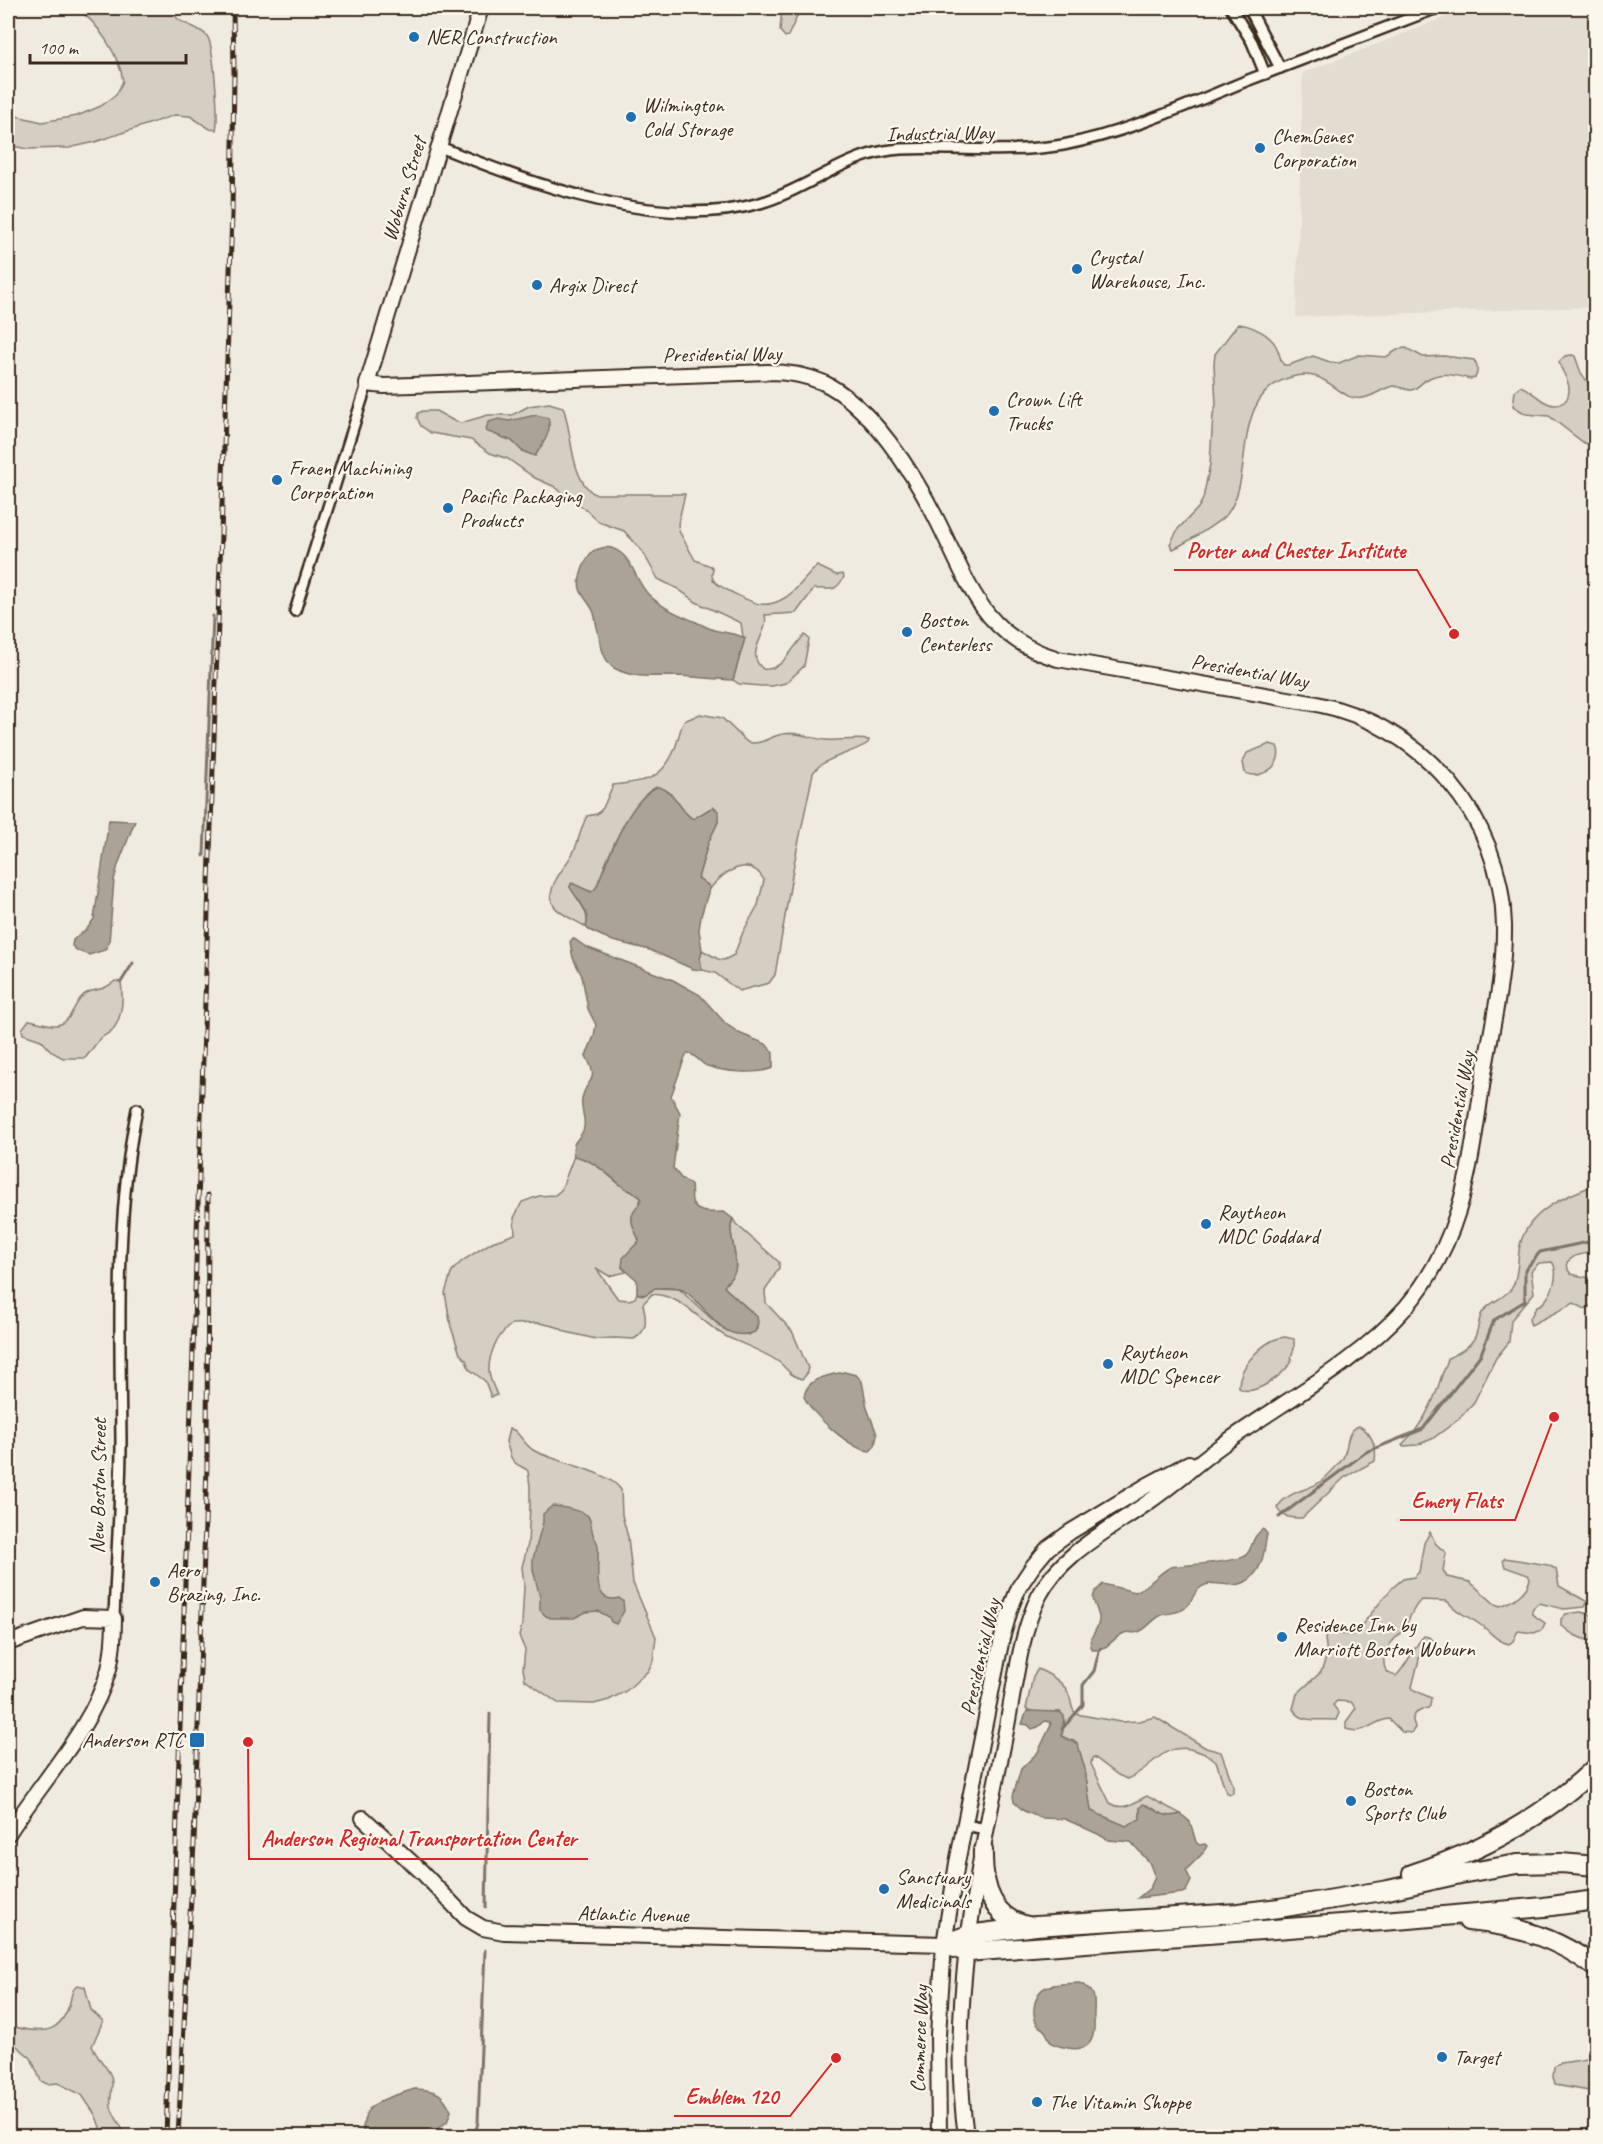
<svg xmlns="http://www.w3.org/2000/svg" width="1603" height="2144" font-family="Caveat,sans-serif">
	<rect width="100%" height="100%" fill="#f0ebe0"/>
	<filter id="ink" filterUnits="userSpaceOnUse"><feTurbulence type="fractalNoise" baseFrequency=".0167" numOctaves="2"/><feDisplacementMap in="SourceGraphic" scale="12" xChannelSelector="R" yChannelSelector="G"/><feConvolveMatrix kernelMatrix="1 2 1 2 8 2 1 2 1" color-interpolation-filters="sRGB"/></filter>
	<g filter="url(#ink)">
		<path fill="#e2dcd1" d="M1469,8H1595V307L1296,317L1303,73Z"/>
		<g fill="#d5cec3" stroke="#887c70" stroke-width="1.5">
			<path d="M76,8H170C172,11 175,16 178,19C187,26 199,27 207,36C214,44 219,118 216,130L210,129L190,116L175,115L95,142L69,148L27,149L8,145V114L42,122L77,116L101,106L116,95L123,81C120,57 97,21 76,8Z"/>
			<path d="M782,8H801L788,36L785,37L780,31Z"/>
			<path d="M1238,324C1251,325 1270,334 1276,346C1280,353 1279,359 1284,365H1289L1313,356L1330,362L1339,363L1359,355L1386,357L1399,349L1406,348L1423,357L1444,356L1474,360C1478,365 1478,372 1475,378L1470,379C1455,375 1440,371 1426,380C1421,383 1417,389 1411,390C1405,390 1399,386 1393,386C1383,388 1374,396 1363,398C1337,403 1329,364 1288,378C1229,398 1256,478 1227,514C1221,521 1183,545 1173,549L1170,544L1178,529L1198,508L1203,499L1210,464L1213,414L1216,405L1214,364L1215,354Z"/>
			<path d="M1572,355L1575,356L1581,373L1595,392V445L1584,443L1549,416L1526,414L1513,406L1515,391L1520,386C1534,390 1548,413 1564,402C1568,399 1569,394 1569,389C1569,379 1561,371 1559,362L1565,356Z"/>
			<path d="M549,403L563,407C573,433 569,477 594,494H685L678,524L679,531L695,560L711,566L713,569C712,574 711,578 715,582C720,587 753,604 761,604C766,605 774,603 779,601C795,594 805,577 817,566L836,575L843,574L844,577C834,595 828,587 814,589L796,613L765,615C770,633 743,653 763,669C783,672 792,646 805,635L809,639L804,666L786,683L772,686H761L739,684L733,680L745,638L743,637L741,623L696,602L678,589L658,579L642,551L624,531L599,522L584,508L553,486L535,478L508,459L490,453L471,440L431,433L421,426L417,418L418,413L423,411H436L454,421L461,423L488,415H512L529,406Z"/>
			<path d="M700,714L722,718L747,742C761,746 770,736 783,734C798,731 811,739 826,740C840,741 854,738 869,740L868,743C852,754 823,757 813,773L794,864L775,975L769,983L739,991L715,973L702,970L700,959L702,950L718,959L724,960L734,955L743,932L758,905L764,880C749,853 722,873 709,890V886L698,878L708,843L718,822L716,808L709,809L693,820C678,810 676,790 657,787C628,801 608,858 596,888L592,892L571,884L570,887C577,900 591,912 586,927C577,921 560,915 554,906C543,888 567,866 574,851C579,840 581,827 587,816L597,814L603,808L613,785C641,781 659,783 673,753C678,743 679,731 684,721Z"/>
			<path d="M1270,744L1277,746C1285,764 1262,781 1245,773L1243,762L1247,753Z"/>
			<path d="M115,981L121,982C123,996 123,1015 114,1028C111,1033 104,1035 100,1039C94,1045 91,1052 85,1058H63L52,1052L41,1040L23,1034L22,1029L29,1020C37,1021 49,1026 57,1025C72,1023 74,1001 85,994C94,988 103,992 115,981Z"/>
			<path d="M574,1156C594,1160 606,1174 622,1186C628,1191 636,1192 641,1198C640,1207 631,1212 632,1221C633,1228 638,1234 639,1241L622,1267L626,1272L609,1276L596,1268L618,1299L629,1300L635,1298L637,1293L643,1296L655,1288L679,1289L724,1330L749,1335L757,1329V1317L724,1287C727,1281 732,1277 735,1270C739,1256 726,1230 733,1219L736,1224L779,1262V1268L765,1291L766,1303L792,1331L808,1368L806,1375L802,1379C789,1375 789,1371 780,1363C769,1354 743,1344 729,1338C702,1325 684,1295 652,1294L643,1304C646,1319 649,1330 634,1339L614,1338L596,1339L566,1332L557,1327L540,1323L512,1324C498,1334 488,1354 489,1372C490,1380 494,1388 497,1395L491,1397L485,1381L469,1369L466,1360L460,1354L451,1327L445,1293L452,1271L462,1261L492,1242L515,1234L514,1218L522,1202L539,1196L555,1195L561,1190Z"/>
			<path d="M1595,1185V1251L1575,1256L1567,1262L1568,1270L1571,1274L1595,1279V1303L1585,1309L1574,1303L1531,1325L1529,1320L1537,1306C1551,1302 1561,1273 1552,1262L1539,1263L1531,1271L1534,1293L1511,1320L1509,1342L1496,1358L1474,1402L1459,1419L1432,1439L1417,1445L1404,1446L1402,1445C1406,1439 1411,1436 1415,1431C1428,1414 1436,1396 1442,1375C1444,1369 1448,1364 1448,1358C1461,1352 1474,1345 1477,1331C1479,1325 1479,1318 1482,1313C1489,1301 1506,1299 1513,1286C1519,1273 1517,1259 1520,1245C1528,1211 1565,1196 1595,1185Z"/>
			<path d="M1285,1337L1294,1339V1348L1291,1358L1292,1360C1286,1374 1253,1398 1239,1388C1238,1366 1264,1339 1285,1337Z"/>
			<path d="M1359,1426C1372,1432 1377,1448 1375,1461L1345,1477L1302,1518C1292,1518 1282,1518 1277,1508C1289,1488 1313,1492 1327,1476C1331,1472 1341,1462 1343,1458C1349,1446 1345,1431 1359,1426Z"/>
			<path d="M509,1429L514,1430C521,1436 525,1445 533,1450C554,1462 610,1471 621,1490L622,1515L628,1537L633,1583L656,1637L653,1661L648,1671L626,1691L609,1700L594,1704L558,1703L525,1680L523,1669L525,1650L519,1636L522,1625L524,1586L522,1567L528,1544L530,1506V1486L528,1471C524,1467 518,1466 514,1462C509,1457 509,1448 506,1442Z"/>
			<path d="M1430,1532L1436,1544L1446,1553L1443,1570L1447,1577L1470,1582L1495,1604L1500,1606C1512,1602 1527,1593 1530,1579L1528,1575L1505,1567L1503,1560L1505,1558L1548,1565L1556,1569L1559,1586L1584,1600L1587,1602L1585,1607L1564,1609L1539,1603C1535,1606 1531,1608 1532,1614L1545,1623L1542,1630L1534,1633L1518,1631L1513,1641L1509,1644C1495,1640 1493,1634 1482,1626C1468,1615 1460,1616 1447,1601L1421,1600C1413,1607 1410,1619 1404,1628C1395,1641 1382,1647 1384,1664C1385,1672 1389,1674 1396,1676C1407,1666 1415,1644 1424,1636C1430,1637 1433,1638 1435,1644L1420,1655L1412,1687L1414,1690L1431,1698L1430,1706L1428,1708C1423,1709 1412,1713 1413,1720C1413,1723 1415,1725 1415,1728L1411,1733L1402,1732L1389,1719C1373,1720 1366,1736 1346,1729V1722L1356,1708L1351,1702L1337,1701L1333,1705L1339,1713L1336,1720C1320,1718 1303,1725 1293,1709L1297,1694L1321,1672L1327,1655L1325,1638L1330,1633L1352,1635L1356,1632L1392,1588L1403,1579L1414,1577L1419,1572L1424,1543Z"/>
			<path d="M1581,1612L1595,1616V1640C1584,1642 1569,1633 1561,1625V1619L1566,1614Z"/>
			<path d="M1038,1669C1049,1674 1065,1682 1069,1695C1072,1702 1070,1707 1076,1714L1120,1722L1139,1721L1155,1717L1206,1748L1221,1752L1233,1785V1793L1230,1794L1226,1792L1216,1761C1208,1754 1200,1752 1190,1749C1162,1743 1151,1770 1127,1779L1118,1775L1094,1757L1092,1758L1091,1764L1110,1803C1125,1812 1134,1802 1147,1796L1181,1814C1164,1819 1160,1812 1146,1805L1140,1808V1819L1136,1823L1126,1826L1091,1811L1085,1770L1078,1745L1074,1741L1063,1738L1062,1735L1065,1720L1060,1712H1034L1026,1709L1033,1676Z"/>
			<path d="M78,1985L85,1987L91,2010L103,2021L92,2046C97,2058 104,2063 110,2074C115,2083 109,2096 111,2107C114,2118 123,2126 125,2136H103L96,2116L82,2095L58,2083L47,2084L41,2081L31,2058L12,2042L8,2036L11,2028L14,2027C43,2034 61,2034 70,2002C72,1995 71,1990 78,1985Z"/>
			<path d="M1587,2059L1595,2062V2092L1555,2085L1553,2077L1554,2067L1561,2063Z"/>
		</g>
		<g fill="#aca397" stroke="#7f7367" stroke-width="1.5">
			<path d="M536,415L548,418C553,431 542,445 535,456L522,451L512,441L486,431L488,422L499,419L509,421Z"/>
			<path d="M606,547C632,550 633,578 648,594C662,608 678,614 696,622C702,625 708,628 714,630C725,633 735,633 745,638L733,680C715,679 696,677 678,676C657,676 633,679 614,668C600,660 598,627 594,613C591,604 583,598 580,589C577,580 585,558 593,551C597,549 602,548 606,547Z"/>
			<path d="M657,787C676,790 678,810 693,819L713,807L718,811V822L708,843L698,878L709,886V890L701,916L699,930L702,950L700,959L702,970L693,969L650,950L613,941L589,930L586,927C592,912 577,900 570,887L572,883L591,892L596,888C608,859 628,800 657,787Z"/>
			<path d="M109,820L135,821L118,865L114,880L109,942L105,950L89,955L78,951L72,946L73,940L87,929L94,919Z"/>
			<path d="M573,938L586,947L673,980L700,995L726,1024L741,1034L766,1044L773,1053V1068C755,1075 725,1072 707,1066C700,1063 696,1055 688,1053L685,1057L671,1096L680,1113L673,1168L681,1178L691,1185C692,1190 691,1196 692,1201C695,1215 713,1212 724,1212L733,1219C726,1230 739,1256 735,1271C733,1277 727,1281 724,1287L757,1317L758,1323L755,1332C719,1346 705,1299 680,1289C673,1287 662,1288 655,1288C648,1293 646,1297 637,1293V1280L622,1267L623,1258L639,1241C637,1233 630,1225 632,1216C634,1209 640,1206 641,1198C636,1192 628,1191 622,1186C606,1173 594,1160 574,1156C570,1139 582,1140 584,1127C586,1118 580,1108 582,1099C586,1077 601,1084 586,1056L594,1036L596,1025L588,1009L582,976L573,958L570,942Z"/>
			<path d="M844,1372L856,1375L862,1381L867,1408L877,1434L875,1446L870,1451C851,1450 813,1415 804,1397C806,1378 829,1375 844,1372Z"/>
			<path d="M552,1506C559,1506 583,1511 588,1516C591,1521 591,1528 593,1534C594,1538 598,1542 598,1547C600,1562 589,1606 619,1598L623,1601L624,1611L616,1624L611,1622L609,1617L598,1611L586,1612L574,1618H551L546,1616L540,1610V1597L533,1570V1559L543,1522V1514Z"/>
			<path d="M1263,1529L1267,1534C1264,1549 1264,1565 1252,1577C1235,1594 1215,1576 1200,1588C1193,1593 1192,1602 1186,1607C1180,1614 1168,1612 1160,1616C1152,1620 1146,1630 1138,1632C1133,1634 1129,1631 1124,1633C1112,1638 1108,1651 1093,1650C1084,1637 1101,1631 1099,1617C1098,1611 1094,1604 1093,1598L1095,1592L1103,1584L1135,1592C1149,1587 1158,1573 1171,1567C1184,1565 1238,1562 1245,1556C1254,1548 1250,1538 1263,1529Z"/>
			<path d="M1027,1711L1060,1712L1064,1716L1062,1736L1078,1745L1085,1770L1091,1811L1126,1826L1140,1819V1808L1143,1804C1159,1809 1162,1820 1181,1814L1190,1822L1196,1842L1199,1845L1205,1844L1207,1846L1203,1853L1186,1870L1191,1881L1186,1891L1182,1893L1138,1898L1150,1888L1155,1877L1149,1862L1131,1842L1108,1840L1098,1834L1065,1819L1041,1818L1024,1811L1014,1802L1013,1796L1021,1769L1038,1752L1051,1725L1050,1722L1045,1721L1038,1727L1032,1729L1028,1725L1022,1724Z"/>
			<path d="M1079,1983C1100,1992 1093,2002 1094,2021C1095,2039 1090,2052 1068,2048C1062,2046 1056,2047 1051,2042C1048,2039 1048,2034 1044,2030C1040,2026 1041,2029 1037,2024C1031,2013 1034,1993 1046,1987C1055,1983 1069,1984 1079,1983Z"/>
			<path d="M415,2089C435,2090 443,2092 451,2111L447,2122L427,2136H362C363,2129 363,2119 367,2112C374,2100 402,2093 415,2089Z"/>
		</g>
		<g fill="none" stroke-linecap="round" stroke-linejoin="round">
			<g stroke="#7f7367" stroke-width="3">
				<path d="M204,856L213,616"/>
				<path d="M121,982L133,963"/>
				<path d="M1279,1517L1366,1452L1423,1429L1481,1354L1494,1320L1525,1301V1270L1540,1252L1588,1242L1596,1237"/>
				<path d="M1062,1729L1083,1705V1685L1094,1671L1099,1651L1101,1648"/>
				<path d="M486,1907L490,1714"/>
				<path d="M470,2136L476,2131L478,2122L485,1950"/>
			</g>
			<g stroke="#3b2a1e" stroke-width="14">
				<g id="street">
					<path d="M1231,8L1252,42L1265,74"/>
					<path d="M1249,8L1280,68"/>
					<path d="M440,147C532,184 660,232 760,203C803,191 842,158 885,151C907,147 931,149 953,149C990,150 1027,151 1063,145C1126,133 1187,105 1246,81C1310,56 1374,32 1437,8"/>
					<path d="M295,611L367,384"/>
					<path d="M114,1618C116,1559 121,1500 121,1441C120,1330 115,1217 137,1109"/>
					<path d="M965,1825L986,1829"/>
				</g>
			</g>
			<g stroke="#3b2a1e" stroke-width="18">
				<g id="secondary">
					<path d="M481,8L367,384L384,386L768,372C787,372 805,375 822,382C870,404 914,474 937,520C969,583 982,637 1058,659L1317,704C1422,725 1502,817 1504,925C1505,977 1491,1029 1483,1080C1470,1164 1464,1239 1406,1307C1354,1366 1281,1402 1218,1448C1195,1465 1173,1485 1150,1501C1111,1529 1061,1553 1039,1596C1020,1633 1014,1691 1006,1731C980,1864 947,2000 966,2136"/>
					<path d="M8,1643L83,1617L114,1618C114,1635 113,1652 109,1669C93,1728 40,1783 8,1834"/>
					<path d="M363,1818L422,1872L466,1918L483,1928L504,1932L944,1944"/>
					<path d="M939,2136L938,2035L944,1944L957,1863L1002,1638L1011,1607L1019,1587L1033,1566L1048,1548L1070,1532L1146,1486L1189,1463"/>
				</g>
			</g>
			<g stroke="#3b2a1e" stroke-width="22">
				<g id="highway">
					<path d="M983,1850C982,1884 991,1919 1028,1926"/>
					<path d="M1412,1874C1480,1852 1544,1817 1596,1767"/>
					<path d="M1468,1921C1515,1925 1559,1938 1596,1968"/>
					<path d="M944,1944L968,1935L1036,1926L1238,1913L1279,1908L1388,1890L1460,1874L1517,1864L1561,1863L1596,1866"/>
					<path d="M944,1944L966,1952L1409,1919L1544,1907L1596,1900"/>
				</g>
			</g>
			<use href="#street" stroke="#fbf7ec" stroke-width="9"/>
			<use href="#secondary" stroke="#fbf7ec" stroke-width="14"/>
			<use href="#highway" stroke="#fbf7ec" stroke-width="18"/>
			<g stroke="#3b2a1e" stroke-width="5">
				<g id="rail">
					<path d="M166,2136L232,214L234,73L233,8"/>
					<path d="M178,2136L194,1843L207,1466L208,1195"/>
				</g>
			</g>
			<use href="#rail" stroke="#fbf7ec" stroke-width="3" stroke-dasharray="9" stroke-linecap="butt"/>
		</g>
	</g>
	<g fill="#1f6fb2" stroke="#fbf7ec" stroke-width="2">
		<circle cx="414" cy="37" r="6"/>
		<circle cx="631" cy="117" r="6"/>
		<circle cx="1260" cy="148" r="6"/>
		<circle cx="1077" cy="269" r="6"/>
		<circle cx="537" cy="285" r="6"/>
		<circle cx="994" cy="411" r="6"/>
		<circle cx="277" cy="480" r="6"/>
		<circle cx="448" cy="508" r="6"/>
		<circle cx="907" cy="632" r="6"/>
		<circle cx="1206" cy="1224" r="6"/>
		<circle cx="1108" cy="1364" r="6"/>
		<circle cx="155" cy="1582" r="6"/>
		<circle cx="1282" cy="1637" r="6"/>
		<rect x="189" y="1732" width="16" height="16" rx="3"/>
		<circle cx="1351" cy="1801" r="6"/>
		<circle cx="884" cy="1889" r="6"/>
		<circle cx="1442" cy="2057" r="6"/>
		<circle cx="1037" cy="2102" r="6"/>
	</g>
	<g text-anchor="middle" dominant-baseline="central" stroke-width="4.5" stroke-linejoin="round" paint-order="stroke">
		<g font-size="21" fill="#3b2a1e" stroke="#fbf7ec" text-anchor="start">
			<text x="426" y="37">NER Construction</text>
			<text x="643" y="105">Wilmington<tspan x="643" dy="24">Cold Storage</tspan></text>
			<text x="1272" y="136">ChemGenes<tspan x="1272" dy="24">Corporation</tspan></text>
			<text x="1089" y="257">Crystal<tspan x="1089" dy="24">Warehouse, Inc.</tspan></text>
			<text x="549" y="285">Argix Direct</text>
			<text x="1006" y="399">Crown Lift<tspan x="1006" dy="24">Trucks</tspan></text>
			<text x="289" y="468">Fraen Machining<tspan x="289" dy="24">Corporation</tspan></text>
			<text x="460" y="496">Pacific Packaging<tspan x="460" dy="24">Products</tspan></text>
			<text x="919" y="620">Boston<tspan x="919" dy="24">Centerless</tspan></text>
			<text x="1218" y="1212">Raytheon<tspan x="1218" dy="24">MDC Goddard</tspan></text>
			<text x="1120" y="1352">Raytheon<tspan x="1120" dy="24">MDC Spencer</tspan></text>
			<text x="167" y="1570">Aero<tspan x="167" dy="24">Brazing, Inc.</tspan></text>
			<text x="1294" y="1625">Residence Inn by<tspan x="1294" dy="24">Marriott Boston Woburn</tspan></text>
			<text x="184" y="1740" text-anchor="end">Anderson RTC</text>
			<text x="1363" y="1789">Boston<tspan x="1363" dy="24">Sports Club</tspan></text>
			<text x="896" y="1877">Sanctuary<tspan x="896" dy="24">Medicinals</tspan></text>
			<text x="1454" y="2057">Target</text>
			<text x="1049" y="2102">The Vitamin Shoppe</text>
		</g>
		<g font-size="21" fill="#3b2a1e" stroke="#fbf7ec">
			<text transform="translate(940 133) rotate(-1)">Industrial Way</text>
			<text transform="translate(404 189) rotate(-73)">Woburn Street</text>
			<text transform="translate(722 354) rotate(-1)">Presidential Way</text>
			<text transform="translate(1250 671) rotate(10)">Presidential Way</text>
			<text transform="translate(1457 1110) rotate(-80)">Presidential Way</text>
			<text transform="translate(98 1486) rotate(-89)">New Boston Street</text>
			<text transform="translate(980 1657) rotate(-77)">Presidential Way</text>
			<text transform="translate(633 1914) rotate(1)">Atlantic Avenue</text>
			<text transform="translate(919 2039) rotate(-88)">Commerce Way</text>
		</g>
	</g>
	<path fill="none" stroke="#d62828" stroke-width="2" d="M1454 634L1417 570H1174M1554 1417L1515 1520H1400M248 1742L249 1859H588M836 2058L790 2116H674"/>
	<g fill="#d62828" stroke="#fbf7ec" stroke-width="2">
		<circle cx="1454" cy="634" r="6"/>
		<circle cx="1554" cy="1417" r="6"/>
		<circle cx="248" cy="1742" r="6"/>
		<circle cx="836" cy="2058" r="6"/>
	</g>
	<g font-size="22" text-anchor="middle" font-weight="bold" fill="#d62828" stroke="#fbf7ec" stroke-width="4.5" stroke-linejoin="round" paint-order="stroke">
		<text x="1296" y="558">Porter and Chester Institute</text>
		<text x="1457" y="1508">Emery Flats</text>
		<text x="419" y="1846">Anderson Regional Transportation Center</text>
		<text x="732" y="2104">Emblem 120</text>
	</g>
	<rect width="1603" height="2144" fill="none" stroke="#fbf7ec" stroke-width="30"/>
	<rect x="15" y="15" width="1573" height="2114" fill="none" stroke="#3b2a1e" stroke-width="2" filter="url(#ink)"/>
	<path d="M30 54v9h156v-9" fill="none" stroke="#3b2a1e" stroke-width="3"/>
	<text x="39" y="54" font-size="18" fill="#3b2a1e" stroke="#fbf7ec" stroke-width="4.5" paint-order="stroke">100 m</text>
</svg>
